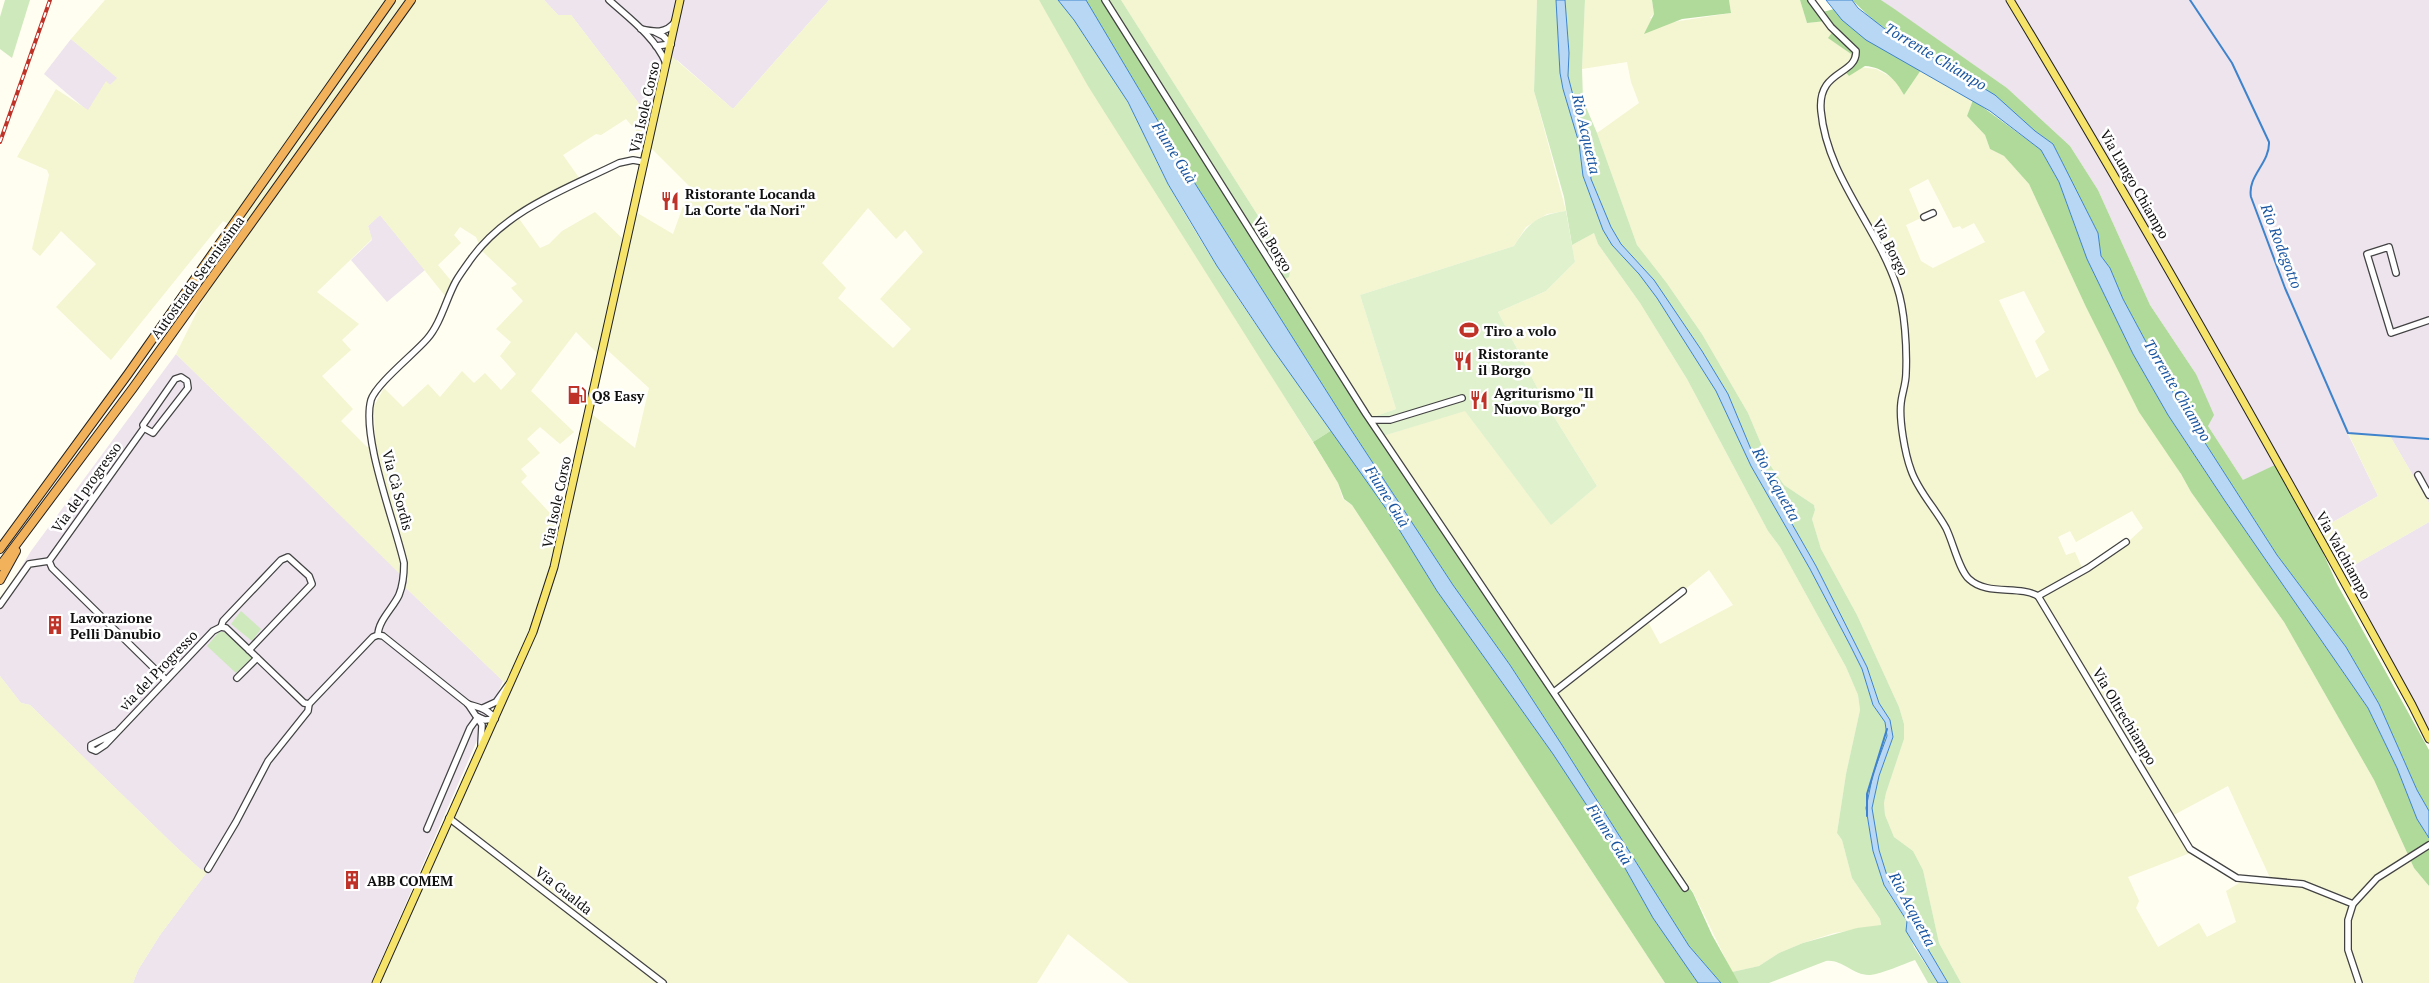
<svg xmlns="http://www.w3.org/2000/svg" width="2429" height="983" font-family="'PT Serif',serif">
	<rect width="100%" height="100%" fill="#fffef1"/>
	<g fill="#ede4ed">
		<path d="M544,0H829L733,109L677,60L653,122L571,15H558Z"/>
		<path d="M1881,0H2429V503L2390,436L2348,434L2378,496L2314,533L2243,480L2208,426L2196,374L2150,305L2098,190L2070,146L2007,88Z"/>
		<path d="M71,39L118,78L110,85L106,82L88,111L44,74Z"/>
		<path d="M380,215L425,270L387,302L351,260L372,240L368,226Z"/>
		<path d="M176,354L408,581L406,588L503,681L371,983H133L138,970L160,935L207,872L200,869L175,846L30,705L21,703L0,676V602L31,551Z"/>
		<path d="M2429,522V739L2342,572Z"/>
	</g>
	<g fill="#f4f5d1" fill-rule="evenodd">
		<path d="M105,0H544L558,15H571L653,122L669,54L733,109L829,0H1039L1338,483L1343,499L1352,505L1665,983H1129L1068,934L1037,983H377L508,686L406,588L407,581L176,354L238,229L223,221L111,360L56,307L96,264L61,231L40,256L32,249L49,175L47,170L17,157L56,89L88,110L106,81L110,85L117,78L71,39ZM626,119L649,146L690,187L673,234L634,211L626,242L595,212L562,231L549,244L540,248L515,213L580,179L563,155L596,134L601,135ZM868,208L896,239L905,230L923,252L880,299L911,329L893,348L838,298L846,288L822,263ZM380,215L446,297L453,283L438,265L461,243L454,235L460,227L476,237L482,251L517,284L511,288L523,301L496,329L511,342L500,356L516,374L501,390L485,373L474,383L462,371L440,397L428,384L403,407L384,388L374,406L375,445L367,447L341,421L353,409L322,376L351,350L342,340L359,324L317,292L372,239L368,226ZM576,332L602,358L604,347L649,388L635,448L589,412L563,527L521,482L527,476L521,469L540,453L527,439L540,427L560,444L574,432L531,391Z"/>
		<path d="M1121,0H1537L1534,91L1566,211L1547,214L1526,227L1514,246L1360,295L1396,409L1370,418L1281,281L1276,244Z"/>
		<path d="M1585,0H1652L1654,14L1650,18L1673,22L1731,13L1729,0H1800L1807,23L1826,21L1834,30L1829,38L1851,54L1850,66L1876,69L1895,79L1904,95L1921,70L1973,100L1967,116L1985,135L1990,149L2004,156L2029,184L2086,307L2105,341L2191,492L2284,622L2374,780L2414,868L2429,886V983H1961L1939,943L1923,870L1913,851L1894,837L1885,815L1884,803L1886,793L1904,739V724L1899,707L1857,615L1821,549L1812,519L1815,510L1814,505L1784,485L1770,465L1748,413L1702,334L1666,282L1637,245L1597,133L1639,103L1631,82L1627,62L1582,69ZM1928,179L1953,228L1960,226L1962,229L1974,223L1985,242L1933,268L1921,261L1906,225L1921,218L1909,189ZM2024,291L2045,332L2035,341L2049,370L2036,378L1999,300ZM2132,511L2143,528L2115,554L2084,572L2075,552L2066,555L2058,537L2070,531L2076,542ZM2228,786L2271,880H2244L2226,891L2236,922L2207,937L2199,923L2158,947L2136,908L2139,901L2128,877L2190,853L2170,817Z"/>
		<path d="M1594,233L1598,244L1640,303L1687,379L1768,531L1780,547L1846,667L1858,695L1860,710L1846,774L1837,833L1842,840L1852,878L1880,919L1881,926L1834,933L1803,943L1779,953L1759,966L1732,972L1693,892L1383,436L1465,410L1551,524L1597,486L1543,399L1498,312L1546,291L1575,262L1572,245ZM1709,570L1733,605L1660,644L1647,620Z"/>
		<path d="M2348,433L2390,436L2429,503V522L2342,572L2328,546L2314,533L2378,496Z"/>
		<path d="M0,676L21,703L30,705L175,846L200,869L208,871L160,935L138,970L133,983H0Z"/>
	</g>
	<g fill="#cee9bb">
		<path d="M5,0H30L12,58L0,49V17Z"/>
		<path d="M1039,0H1058C1084,31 1109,67 1128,103C1143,130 1154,158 1168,184C1216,271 1273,351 1332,430L1313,442L1088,86Z"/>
		<path d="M1105,0H1121L1276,244L1290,271L1289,277L1281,281Z"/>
		<path d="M1537,0H1556L1560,73L1563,89L1579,143L1583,176L1603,230L1612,245L1639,274L1657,298L1716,391L1751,466L1810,569L1850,645L1862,669L1873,705L1885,722L1887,736L1868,795L1867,816L1873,851L1889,894L1907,921L1909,934L1914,947L1938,983H1928L1915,960C1903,964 1882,974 1870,975C1854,976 1842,959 1826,961L1769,983H1739L1732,972L1759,966L1779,953L1803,943L1857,928L1881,925L1880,919L1852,878L1842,840L1837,833L1846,774L1860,710L1858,695L1846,667L1780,547L1768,531L1687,379L1640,303L1598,244L1594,233L1572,245L1564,197L1534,91Z"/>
		<path d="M1565,0H1585L1582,69L1583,100L1597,133L1637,245L1666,282L1702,334L1748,413L1770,465L1784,485L1814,505L1815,510L1812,519L1821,549L1857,615L1899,707L1904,724V739L1886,793L1884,803L1885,815L1894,837L1913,851L1923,870L1939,943L1961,983H1948L1925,944L1918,924L1889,882L1879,850L1872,808L1879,776L1893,737L1890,720L1879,703L1867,667L1816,566L1755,459L1728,394L1702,351L1654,280L1621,244L1611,227L1591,179L1590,161L1568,76L1569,53Z"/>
		<path d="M241,611L261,629L252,641L231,624Z"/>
		<path d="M219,632H224L252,658L236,673L207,646Z"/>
	</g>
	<g fill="#afda9a">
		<path d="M1086,0H1105L1383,436L1693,893L1712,935L1739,983H1721L1689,946L1562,745L1510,665L1453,585L1348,425L1196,185Z"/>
		<path d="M1652,0H1729L1731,13L1682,19L1644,34L1654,14Z"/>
		<path d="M1800,0H1815L1823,12L1834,9C1856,37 1890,53 1921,70L1904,95C1896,80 1884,67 1865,66L1849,76L1844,70L1850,66L1851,54L1828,38L1834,30L1826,21L1807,23Z"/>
		<path d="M1852,0H1881L1893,8L2007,88L2070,146L2098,190L2150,305L2196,374L2214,415L2208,426L2243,480L2277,464L2314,533L2337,584L2429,750V811L2417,790L2379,704L2346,647L2277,555L2175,396L2123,299L2110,268L2101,256L2098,233L2053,144L1936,60L1875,22Z"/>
		<path d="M1973,100L2041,150L2059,182L2087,259L2133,354L2168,415L2225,501L2368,708L2397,768L2417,819L2429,838V886L2414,868L2374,780L2284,622L2191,492L2181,474L2139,412L2086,307L2029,184L2004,156L1990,149L1985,135L1967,116Z"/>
		<path d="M1332,430L1387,510L1437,591L1553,754L1607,836L1653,918L1698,983H1665L1352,505L1344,499L1338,483L1313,442Z"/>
	</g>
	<path fill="#e0f1cd" d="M1566,211L1575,262L1546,291L1498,312L1543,399L1597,486L1551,525L1465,411L1383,436L1370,418L1396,409L1360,295L1514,246C1529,222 1538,215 1566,211Z"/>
	<g fill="#b7d7f5" stroke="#3e83cc">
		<path d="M1058,0H1086L1196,185L1348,425L1453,585L1510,665L1562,745L1689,946L1721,983H1698L1653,918L1607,836L1553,754L1437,591L1387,510L1272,348L1217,266L1168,184L1128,102L1074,20Z"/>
		<path d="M1556,0H1565L1569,53L1568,76L1590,161L1591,179L1611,227L1621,244L1654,280L1702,351L1728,394L1755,459L1816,566L1867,667L1879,703L1890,720L1893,737L1879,776L1872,808L1879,850L1889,882L1918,924L1925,944L1948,983H1938L1906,931L1907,921L1884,885L1873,851L1866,808L1873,774L1887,736L1885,722L1873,705L1862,669L1850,645L1810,569L1751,466L1716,391L1657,298L1639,274L1612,245L1603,230L1583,176L1579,143L1563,89L1560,73Z"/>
		<path d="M1826,0H1852L1858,8L1885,29L1995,95L2035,131L2053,144L2098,233L2101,256L2110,268L2123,299L2175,396L2277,555L2346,647L2379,704L2417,790L2429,811V838L2417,819L2397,768L2368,708L2225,501L2168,415L2133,354L2087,259L2059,182L2041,150L1990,111L1866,40L1842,20Z"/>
	</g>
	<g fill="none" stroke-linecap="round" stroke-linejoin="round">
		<g stroke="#3e83cc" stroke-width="2">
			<path d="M2190,0L2232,63L2269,142C2270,163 2247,176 2251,197L2285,288L2348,433L2429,439"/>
			<path d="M1867,816V794L1887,729"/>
		</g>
		<g stroke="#424242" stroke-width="8">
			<g id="minor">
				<path d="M609,0C629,18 655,37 666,63"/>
				<path d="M1105,0L1366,414L1685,888"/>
				<path d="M1811,0L1831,27L1856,51C1857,76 1817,69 1821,111C1827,177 1877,226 1897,287C1905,310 1907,349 1906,373C1906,384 1902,393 1901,403C1899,420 1905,454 1911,470C1918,491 1935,508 1946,528C1953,542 1959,570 1969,579C1987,596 2019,585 2038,596L2190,849L2237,878L2303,884L2353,904"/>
				<path d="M641,29C654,32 666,34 675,22"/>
				<path d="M655,32L663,36L671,44"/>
				<path d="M656,46L671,44"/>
				<path d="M1924,217L1933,213"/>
				<path d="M2396,273L2389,247L2367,254L2391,333L2429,320"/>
				<path d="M1371,420H1390L1462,398"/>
				<path d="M144,428L153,433L188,388L187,381L181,377L175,379L143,425L144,428L49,561L52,568L166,680"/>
				<path d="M2418,475L2429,495"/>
				<path d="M2038,596L2088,568L2126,542"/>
				<path d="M0,605L29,564L49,561"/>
				<path d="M221,627L226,628L249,650"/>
				<path d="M378,635L383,636L468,704L482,725L481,744"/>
				<path d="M237,678L257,658"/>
				<path d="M1554,692L1683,591"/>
				<path d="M468,704C480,708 488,709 495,719L485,720L478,717"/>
				<path d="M483,708L496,702L508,685"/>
				<path d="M115,733L91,745V749L96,751L105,745L213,631L221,627L223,621L281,560L288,557L309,576L312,584L249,650L304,703L309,704"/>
				<path d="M449,818L663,983"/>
				<path d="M427,829L470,728L478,717"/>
				<path d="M208,869L236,822L268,761L308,711L309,704L373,637L378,635C378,621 393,608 399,595C403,585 404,574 404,563C395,523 361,437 371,400C376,384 414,354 427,339C441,323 446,299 456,281C460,274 466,266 471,259C506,210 566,189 619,163L633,160L644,162"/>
				<path d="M2359,983L2348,950V920L2353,904L2377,878L2429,845"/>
			</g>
		</g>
		<g stroke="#202020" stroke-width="9">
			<g id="major">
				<path d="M2010,0C2150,232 2282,468 2412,705L2429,739"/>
				<path d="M376,983L533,632L554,567L680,0"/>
			</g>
		</g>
		<g stroke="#202020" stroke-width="10">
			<g id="highway">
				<path d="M0,549L128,374L391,0"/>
				<path d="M0,566L133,388L411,0"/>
				<path d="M0,580L16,551"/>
			</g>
		</g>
		<use href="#minor" stroke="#fff" stroke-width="5.5"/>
		<use href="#major" stroke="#f6e46a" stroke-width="7"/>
		<use href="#highway" stroke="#f2b25c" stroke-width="8"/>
		<g stroke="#be3228" stroke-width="4">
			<path id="rail" d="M0,142L50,0"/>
		</g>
		<use href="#rail" stroke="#fff" stroke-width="2" stroke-dasharray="5.5" stroke-linecap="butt"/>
	</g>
	<defs>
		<g id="restaurant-bare" transform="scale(1.5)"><path d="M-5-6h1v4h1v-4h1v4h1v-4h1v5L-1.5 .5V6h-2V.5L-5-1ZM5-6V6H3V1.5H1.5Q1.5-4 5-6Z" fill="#be3228" stroke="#fff" stroke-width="2.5" paint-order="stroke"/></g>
		<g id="stadium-bare" transform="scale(1.5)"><path d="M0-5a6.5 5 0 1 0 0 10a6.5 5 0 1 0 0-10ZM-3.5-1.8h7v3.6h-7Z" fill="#be3228" stroke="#fff" stroke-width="2.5" paint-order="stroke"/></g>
		<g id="fuel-bare" transform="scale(1.5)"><path d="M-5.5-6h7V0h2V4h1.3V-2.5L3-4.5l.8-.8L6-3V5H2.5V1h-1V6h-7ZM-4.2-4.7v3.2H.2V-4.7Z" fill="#be3228" stroke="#fff" stroke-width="2.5" paint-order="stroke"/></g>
		<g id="building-bare" transform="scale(1.5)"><path d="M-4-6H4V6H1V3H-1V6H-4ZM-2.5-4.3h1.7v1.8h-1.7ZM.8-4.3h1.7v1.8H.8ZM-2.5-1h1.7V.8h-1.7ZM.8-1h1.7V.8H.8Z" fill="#be3228" stroke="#fff" stroke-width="2.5" paint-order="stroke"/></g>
	</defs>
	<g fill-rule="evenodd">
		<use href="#restaurant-bare" x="670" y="201"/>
		<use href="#stadium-bare" x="1469" y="330"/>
		<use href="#restaurant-bare" x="1463" y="361"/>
		<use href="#fuel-bare" x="577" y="395"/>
		<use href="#restaurant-bare" x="1479" y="400"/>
		<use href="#building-bare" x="55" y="625"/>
		<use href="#building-bare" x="352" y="880"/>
	</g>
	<g text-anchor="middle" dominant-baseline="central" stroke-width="5" stroke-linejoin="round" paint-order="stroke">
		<g font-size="14" fill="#0f0f0f" stroke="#fff">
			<text transform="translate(644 107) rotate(-77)">Via Isole Corso</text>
			<text transform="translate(2135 184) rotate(60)">Via Lungo Chiampo</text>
			<text transform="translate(1273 244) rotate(58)">Via Borgo</text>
			<text transform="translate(1891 247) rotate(63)">Via Borgo</text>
			<text transform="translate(197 277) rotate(-54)">Autostrada Serenissima</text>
			<text transform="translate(86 487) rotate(-54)">Via del progresso</text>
			<text transform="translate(398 490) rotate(75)">Via Cà Sordìs</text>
			<text transform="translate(556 502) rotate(-78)">Via Isole Corso</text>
			<text transform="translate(2344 555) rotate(61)">Via Valchiampo</text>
			<text transform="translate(158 670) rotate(-46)">via del Progresso</text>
			<text transform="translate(2125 716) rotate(59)">Via Oltrechiampo</text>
			<text transform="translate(564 890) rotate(38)">Via Gualda</text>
		</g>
		<g font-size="14" font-weight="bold" fill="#0f0f0f" stroke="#fff" text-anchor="start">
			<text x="685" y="193">Ristorante Locanda<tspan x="685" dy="16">La Corte "da Nori"</tspan></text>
			<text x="1484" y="330">Tiro a volo</text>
			<text x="1478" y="353">Ristorante<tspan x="1478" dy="16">il Borgo</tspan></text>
			<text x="1494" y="392">Agriturismo "Il<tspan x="1494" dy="16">Nuovo Borgo"</tspan></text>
			<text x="592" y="395">Q8 Easy</text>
			<text x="70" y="617">Lavorazione<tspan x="70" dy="16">Pelli Danubio</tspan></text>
			<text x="367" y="880">ABB COMEM</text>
		</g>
		<g font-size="15" font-style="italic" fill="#1955a0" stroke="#fff">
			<text transform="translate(1936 56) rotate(31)">Torrente Chiampo</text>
			<text transform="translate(1587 134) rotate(77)">Rio Acquetta</text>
			<text transform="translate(1175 152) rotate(58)">Fiume Guà</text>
			<text transform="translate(2282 246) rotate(69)">Rio Rodegotto</text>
			<text transform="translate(2178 390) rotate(59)">Torrente Chiampo</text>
			<text transform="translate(1777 484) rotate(61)">Rio Acquetta</text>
			<text transform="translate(1388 496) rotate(58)">Fiume Guà</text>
			<text transform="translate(1610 834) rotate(57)">Fiume Guà</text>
			<text transform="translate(1913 909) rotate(62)">Rio Acquetta</text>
		</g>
	</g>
</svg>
